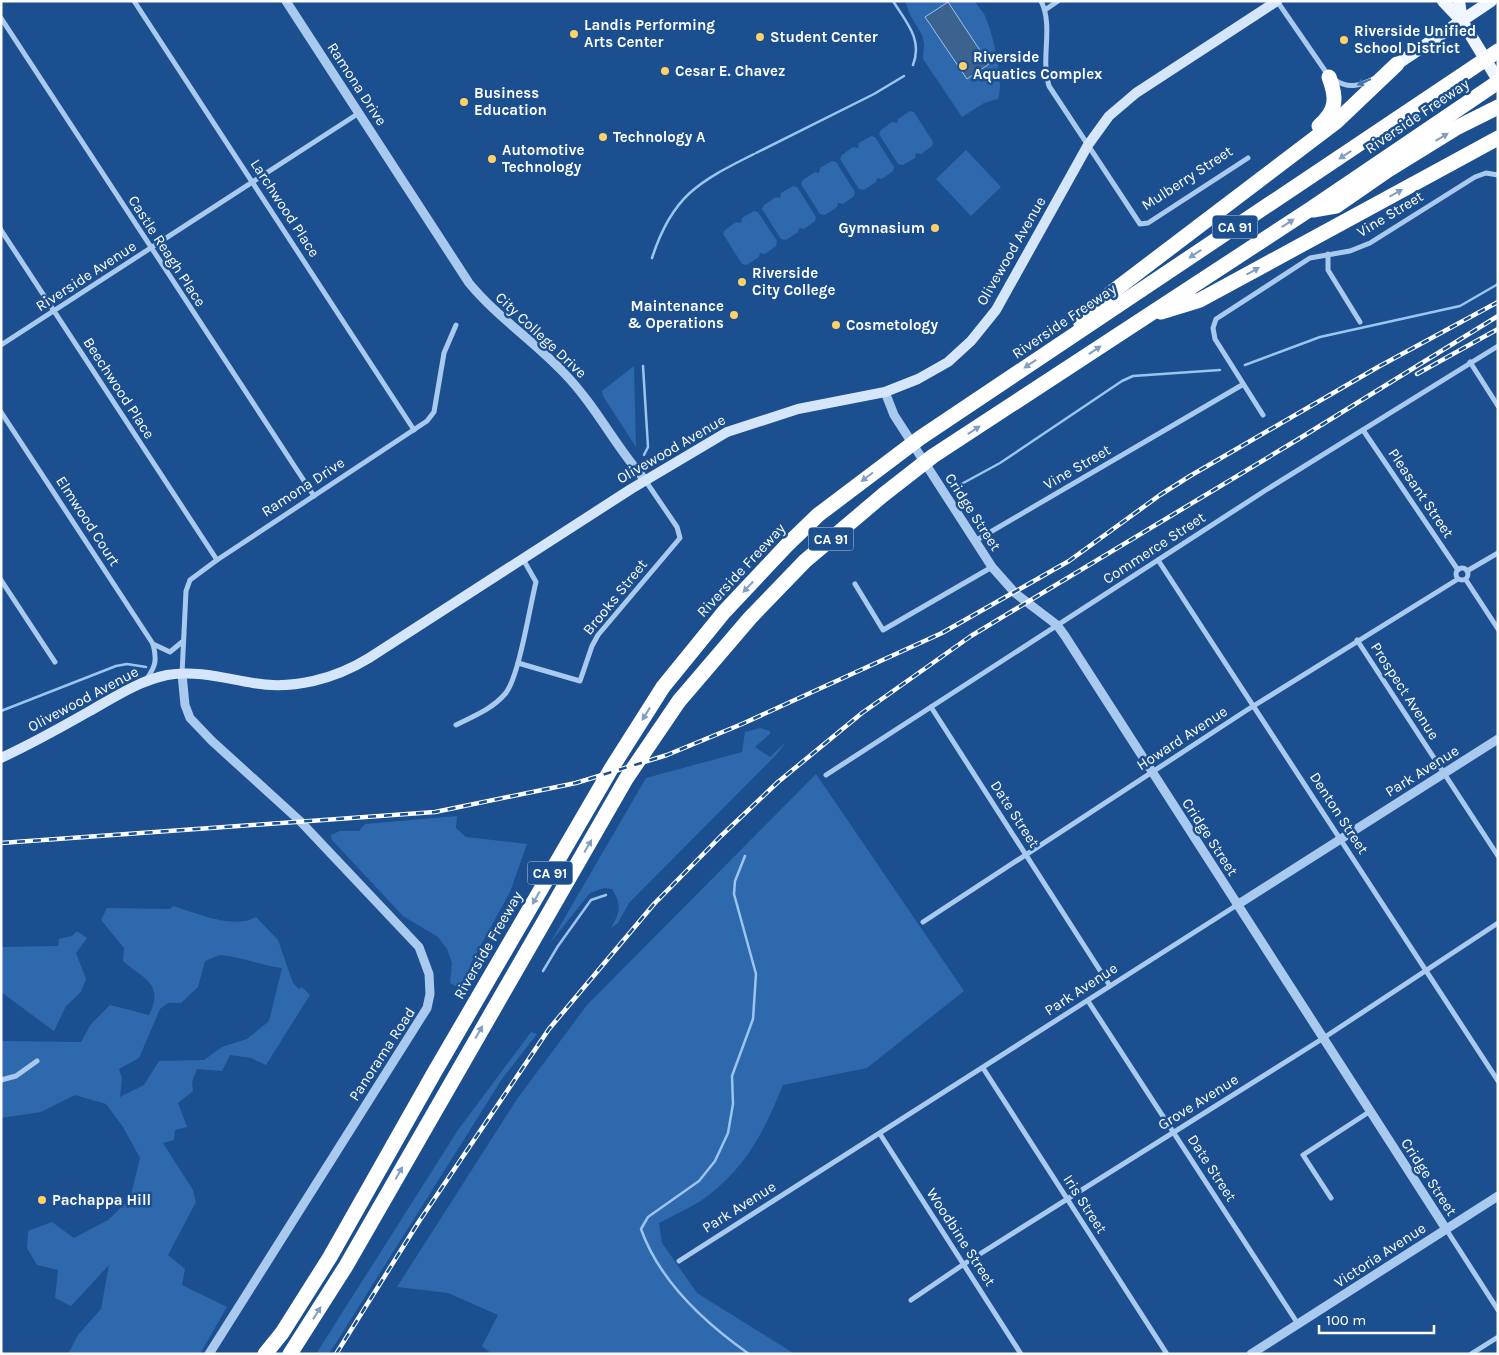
<svg xmlns="http://www.w3.org/2000/svg" width="1499" height="1355" font-family="Karla,sans-serif">
	<rect width="100%" height="100%" fill="#1b4f8f"/>
	<g fill="#2e69ad" fill-rule="evenodd">
		<path d="M905,1H974C977,5 981,9 984,14C992,28 1005,86 998,99L984,103L962,117L923,59L924,44L922,35L910,15Z"/>
		<path d="M910,111L914,112L933,142L932,146L921,154L916,153L915,158L903,165L898,164L879,134L881,130L892,122L897,123L898,119Z"/>
		<path d="M871,136L875,137L894,167L893,171L882,179L877,178L876,182L864,190L859,189L840,159L842,155L853,147L858,148L859,143Z"/>
		<path d="M966,150L1001,187L971,216L936,179Z"/>
		<path d="M832,161L836,162L855,192L854,196L843,204L838,203L837,207L825,215L820,214L801,184L803,180L815,172L819,173L820,168Z"/>
		<path d="M793,186L797,187L816,217L815,221L804,229L799,228L798,232L786,240L781,239L762,209L764,205L776,197L780,198L781,193Z"/>
		<path d="M754,211L758,212L777,241L776,246L765,254L760,253L759,257L747,265L742,264L723,234L725,230L736,222L741,223L742,218Z"/>
		<path d="M634,366L636,447L603,396L602,391Z"/>
		<path d="M760,728L770,731V734L755,747L770,757L786,742L776,755L629,903L618,923L611,928C620,912 622,905 612,889L604,888L590,893L550,943L646,778L742,752L745,732Z"/>
		<path d="M816,774L964,991L867,1068L783,1085C765,1129 748,1165 709,1195C695,1206 676,1214 659,1223L662,1243L697,1293L795,1354H492L482,1346L498,1315L448,1293L397,1287L517,1099L587,1005Z"/>
		<path d="M457,816L456,828L466,837L527,844L510,892L470,965L469,974L460,988L450,983L452,963L447,949L438,937L403,916L332,840L331,835L340,831H359L365,824Z"/>
		<path d="M173,906C198,913 232,930 256,917L278,940L293,983L299,989L302,987L310,995L266,1065L251,1058L230,1055L222,1071L197,1069L192,1082L193,1091L178,1103L187,1127L175,1130L174,1140L163,1143L193,1190L196,1202L168,1255L185,1269L182,1285L227,1307L200,1354H68L78,1335L101,1309L109,1265L71,1306L55,1298L58,1270L37,1265L27,1248L28,1231L52,1222L74,1238L108,1220L130,1199L140,1158L123,1127L106,1104L75,1095L41,1112L1,1118V1041L81,1042L91,1024L110,1005L149,1015C165,983 143,979 123,961L124,948L101,920L107,908L170,909ZM220,955C241,957 261,965 282,968L269,1021L247,1039L222,1047L204,1060L159,1061L144,1085L120,1097L122,1078L119,1069L139,1058L160,1009L168,1003H181L198,987L205,961Z"/>
		<path d="M77,931L87,938L76,953L86,979L81,992L66,1006L54,1031L1,992V947L58,946L59,939L72,936Z"/>
		<path d="M531,1032L537,1034L502,1079L329,1354H316L458,1130Z"/>
	</g>
	<path fill="#3c6290" stroke="#9cc4f0" d="M948,2L989,64L967,79L925,17Z"/>
	<g fill="none" stroke-linecap="round" stroke-linejoin="round">
		<g stroke="#9cc4f0" stroke-width="2.5">
			<path d="M893,1C906,22 923,39 913,65"/>
			<path d="M756,153L874,94L904,76"/>
			<path d="M652,258C672,196 698,182 754,154"/>
			<path d="M1245,365L1320,337L1460,306L1498,284"/>
			<path d="M643,366L648,447L644,455"/>
			<path d="M956,487L1000,463L1122,381L1133,376L1220,370"/>
			<path d="M1,711L116,666L127,664L146,667"/>
			<path d="M745,856L735,881L734,894L756,974L753,1019L732,1076L733,1104L728,1133L715,1161L699,1181L648,1217L641,1229C659,1280 705,1323 749,1354"/>
			<path d="M543,971L558,946L591,900L606,895"/>
		</g>
		<g stroke="#a9c9ee" stroke-width="5">
			<path d="M134,1L414,430"/>
			<path d="M1041,1C1054,27 1040,58 1049,86L1140,224L1148,223L1248,158"/>
			<path d="M1277,1L1328,75"/>
			<path d="M1045,10L1058,1"/>
			<path d="M1,18L314,496"/>
			<path d="M1335,80C1348,89 1360,86 1373,79"/>
			<path d="M1,230L217,560"/>
			<path d="M1328,254V270L1360,322"/>
			<path d="M1,345L359,113"/>
			<path d="M1470,362L1498,406"/>
			<path d="M1,412L153,644C157,660 156,666 146,680"/>
			<path d="M1263,415L1215,339L1213,328L1216,319L1310,258L1350,251L1370,243L1475,177L1486,173L1498,175"/>
			<path d="M1363,430L1458,570"/>
			<path d="M975,541L1242,385"/>
			<path d="M1158,560L1498,1081"/>
			<circle cx="1462" cy="574" r="6"/>
			<path d="M1467,571L1498,553"/>
			<path d="M1,580L55,662"/>
			<path d="M1466,580L1498,629"/>
			<path d="M855,584L883,630L992,567"/>
			<path d="M1357,640L1498,856"/>
			<path d="M153,644L170,652L182,642"/>
			<path d="M518,663L580,681L592,646L598,635L680,538L677,527L645,480"/>
			<path d="M182,674L186,591L190,580L217,560L427,421L434,412L444,353L456,325"/>
			<path d="M931,707L1110,986"/>
			<path d="M456,725C474,716 492,709 505,694C519,678 530,605 536,582L523,559"/>
			<path d="M826,775L1266,490L1498,346"/>
			<path d="M923,922L1247,710L1458,579"/>
			<path d="M1088,1001L1298,1324"/>
			<path d="M983,1068L1167,1354"/>
			<path d="M1,1080L16,1076L37,1061"/>
			<path d="M880,1134L1021,1354"/>
			<path d="M1331,1198L1303,1155L1369,1112"/>
			<path d="M1446,1229L1498,1310"/>
			<path d="M679,1261L1237,905"/>
			<path d="M911,1300L964,1264L1322,1039L1498,923"/>
			<path d="M1471,1354L1498,1337"/>
		</g>
		<g stroke="#a9c9ee" stroke-width="9">
			<path d="M286,1L469,283C497,317 534,341 564,373C596,406 615,446 645,480"/>
			<path d="M885,392L894,415L992,567L1015,593L1057,625L1065,636L1446,1229"/>
			<path d="M182,674L185,705L190,718L212,741L300,821L419,947L429,974L430,994L427,1008L209,1354"/>
			<path d="M1237,905L1498,739"/>
			<path d="M1251,1354L1498,1196"/>
		</g>
		<path stroke="#d6e6fa" stroke-width="10" d="M1,758C31,744 60,728 88,712C113,698 138,681 167,675C196,670 224,678 253,683C293,690 335,679 369,658L631,489L727,432L798,409L885,392L918,379L948,362L971,341L996,310L1088,145L1109,116L1136,93L1277,1"/>
		<g stroke="#f0f6ff" stroke-width="12">
			<path d="M1443,1L1462,21L1498,80"/>
			<path d="M1459,1L1462,21"/>
			<path d="M1397,64L1491,1"/>
		</g>
		<g stroke="#fff" stroke-width="15">
			<path d="M1319,126C1337,110 1337,98 1329,77"/>
			<path d="M1313,210L1336,206L1388,170L1456,128L1498,107"/>
			<path d="M1161,312L1200,300L1498,138"/>
			<path d="M1081,324L1099,302L1336,122L1397,64"/>
			<path d="M265,1354L282,1333L330,1257L434,1073L611,769L663,687L724,612L787,545L818,515L920,438L1498,51"/>
			<path d="M290,1354L346,1266L626,779L679,701L750,618L805,561L883,495L933,456L1309,210L1498,82"/>
		</g>
		<g stroke="#fff" stroke-width="4.5">
			<g id="rail">
				<path d="M1417,374L1498,329"/>
				<path d="M1,843L435,812L576,783L667,755L742,724L942,633L1069,561L1160,495L1190,476L1378,367L1498,302"/>
				<path d="M336,1354L418,1223L549,1029L654,904L721,836L778,782L862,713L971,636L1297,440L1498,316"/>
			</g>
		</g>
		<use href="#rail" stroke="#1b4f8f" stroke-width="2.5" stroke-dasharray="8" stroke-linecap="butt"/>
	</g>
	<defs><path id="oneway-solid" d="M-6-.8H1V-3.2L6.5 0L1 3.2V.8H-6Z" transform="scale(1.25)"/></defs>
	<use fill="#4674ac" href="#oneway-solid" transform="translate(1364 82) rotate(157)"/>
	<g fill="#829ec1">
		<use href="#oneway-solid" transform="translate(1442 137) rotate(-31)"/>
		<use href="#oneway-solid" transform="translate(1345 155) rotate(147)"/>
		<use href="#oneway-solid" transform="translate(1396 193) rotate(-29)"/>
		<use href="#oneway-solid" transform="translate(1288 223) rotate(-33)"/>
		<use href="#oneway-solid" transform="translate(1195 254) rotate(146)"/>
		<use href="#oneway-solid" transform="translate(1253 271) rotate(-29)"/>
		<use href="#oneway-solid" transform="translate(1095 350) rotate(-34)"/>
		<use href="#oneway-solid" transform="translate(1030 364) rotate(146)"/>
		<use href="#oneway-solid" transform="translate(974 430) rotate(-33)"/>
		<use href="#oneway-solid" transform="translate(867 477) rotate(143)"/>
		<use href="#oneway-solid" transform="translate(748 587) rotate(133)"/>
		<use href="#oneway-solid" transform="translate(646 714) rotate(122)"/>
		<use href="#oneway-solid" transform="translate(588 846) rotate(-60)"/>
		<use href="#oneway-solid" transform="translate(536 898) rotate(120)"/>
		<use href="#oneway-solid" transform="translate(479 1032) rotate(-60)"/>
		<use href="#oneway-solid" transform="translate(399 1173) rotate(-61)"/>
		<use href="#oneway-solid" transform="translate(317 1313) rotate(-58)"/>
	</g>
	<g fill="#ffd166" stroke="#1b4f8f" stroke-width="2">
		<circle cx="574" cy="34" r="5"/>
		<circle cx="760" cy="37" r="5"/>
		<circle cx="1344" cy="40" r="5"/>
		<circle cx="963" cy="66" r="5"/>
		<circle cx="665" cy="71" r="5"/>
		<circle cx="464" cy="102" r="5"/>
		<circle cx="603" cy="137" r="5"/>
		<circle cx="492" cy="159" r="5"/>
		<circle cx="935" cy="228" r="5"/>
		<circle cx="742" cy="282" r="5"/>
		<circle cx="734" cy="315" r="5"/>
		<circle cx="836" cy="325" r="5"/>
		<circle cx="42" cy="1200" r="5"/>
	</g>
	<g text-anchor="middle" dominant-baseline="central" stroke-width="5" stroke-linejoin="round" paint-order="stroke">
		<g fill="#1b4f8f" stroke="#bbcadd" stroke-width="1">
			<rect x="1212.5" y="215.5" width="45" height="23" rx="4"/>
			<rect x="808.5" y="527.5" width="45" height="23" rx="4"/>
			<rect x="527.5" y="861.5" width="45" height="23" rx="4"/>
		</g>
		<g font-size="14" font-weight="bold" fill="#fff">
			<text x="1235" y="227">CA 91</text>
			<text x="831" y="539">CA 91</text>
			<text x="550" y="873">CA 91</text>
		</g>
		<g font-size="15" font-weight="bold" fill="#fff" stroke="#1b4f8f" text-anchor="start">
			<text x="584" y="25">Landis Performing<tspan x="584" dy="17">Arts Center</tspan></text>
			<text x="1354" y="31">Riverside Unified<tspan x="1354" dy="17">School District</tspan></text>
			<text x="770" y="37">Student Center</text>
			<text x="973" y="57">Riverside<tspan x="973" dy="17">Aquatics Complex</tspan></text>
			<text x="675" y="71">Cesar E. Chavez</text>
			<text x="474" y="93">Business<tspan x="474" dy="17">Education</tspan></text>
			<text x="613" y="137">Technology A</text>
			<text x="502" y="150">Automotive<tspan x="502" dy="17">Technology</tspan></text>
			<text x="925" y="228" text-anchor="end">Gymnasium</text>
			<text x="752" y="273">Riverside<tspan x="752" dy="17">City College</tspan></text>
			<text x="724" y="306" text-anchor="end">Maintenance<tspan x="724" dy="17">&amp; Operations</tspan></text>
			<text x="846" y="325">Cosmetology</text>
			<text x="52" y="1200">Pachappa Hill</text>
		</g>
		<g font-size="15" fill="#fff" stroke="#1b4f8f">
			<text transform="translate(357 84) rotate(57)">Ramona Drive</text>
			<text transform="translate(1417 116) rotate(-34)">Riverside Freeway</text>
			<text transform="translate(1187 178) rotate(-33)">Mulberry Street</text>
			<text transform="translate(285 208) rotate(57)">Larchwood Place</text>
			<text transform="translate(1390 214) rotate(-31)">Vine Street</text>
			<text transform="translate(167 251) rotate(57)">Castle Reagh Place</text>
			<text transform="translate(1011 251) rotate(-60)">Olivewood Avenue</text>
			<text transform="translate(86 276) rotate(-33)">Riverside Avenue</text>
			<text transform="translate(1064 321) rotate(-34)">Riverside Freeway</text>
			<text transform="translate(541 335) rotate(43)">City College Drive</text>
			<text transform="translate(119 388) rotate(57)">Beechwood Place</text>
			<text transform="translate(671 449) rotate(-30)">Olivewood Avenue</text>
			<text transform="translate(1077 467) rotate(-30)">Vine Street</text>
			<text transform="translate(303 487) rotate(-33)">Ramona Drive</text>
			<text transform="translate(1421 493) rotate(56)">Pleasant Street</text>
			<text transform="translate(973 512) rotate(57)">Cridge Street</text>
			<text transform="translate(88 521) rotate(57)">Elmwood Court</text>
			<text transform="translate(1154 548) rotate(-33)">Commerce Street</text>
			<text transform="translate(741 570) rotate(-47)">Riverside Freeway</text>
			<text transform="translate(615 597) rotate(-51)">Brooks Street</text>
			<text transform="translate(1405 691) rotate(57)">Prospect Avenue</text>
			<text transform="translate(83 699) rotate(-28)">Olivewood Avenue</text>
			<text transform="translate(1182 738) rotate(-33)">Howard Avenue</text>
			<text transform="translate(1422 771) rotate(-32)">Park Avenue</text>
			<text transform="translate(1339 813) rotate(57)">Denton Street</text>
			<text transform="translate(1015 814) rotate(57)">Date Street</text>
			<text transform="translate(1210 837) rotate(57)">Cridge Street</text>
			<text transform="translate(488 945) rotate(-60)">Riverside Freeway</text>
			<text transform="translate(1081 989) rotate(-33)">Park Avenue</text>
			<text transform="translate(382 1054) rotate(-57)">Panorama Road</text>
			<text transform="translate(1198 1102) rotate(-32)">Grove Avenue</text>
			<text transform="translate(1212 1168) rotate(57)">Date Street</text>
			<text transform="translate(1429 1177) rotate(57)">Cridge Street</text>
			<text transform="translate(1085 1204) rotate(57)">Iris Street</text>
			<text transform="translate(739 1207) rotate(-32)">Park Avenue</text>
			<text transform="translate(961 1237) rotate(57)">Woodbine Street</text>
			<text transform="translate(1380 1255) rotate(-33)">Victoria Avenue</text>
		</g>
	</g>
	<rect width="1499" height="1355" fill="none" stroke="#ffffff" stroke-width="5"/>
	<path d="M1319 1325v8h115v-8" fill="none" stroke="#ffffff" stroke-width="2.5"/>
	<text x="1326" y="1325" font-size="15" fill="#ffffff" stroke="#1b4f8f" stroke-width="4" paint-order="stroke">100 m</text>
</svg>
